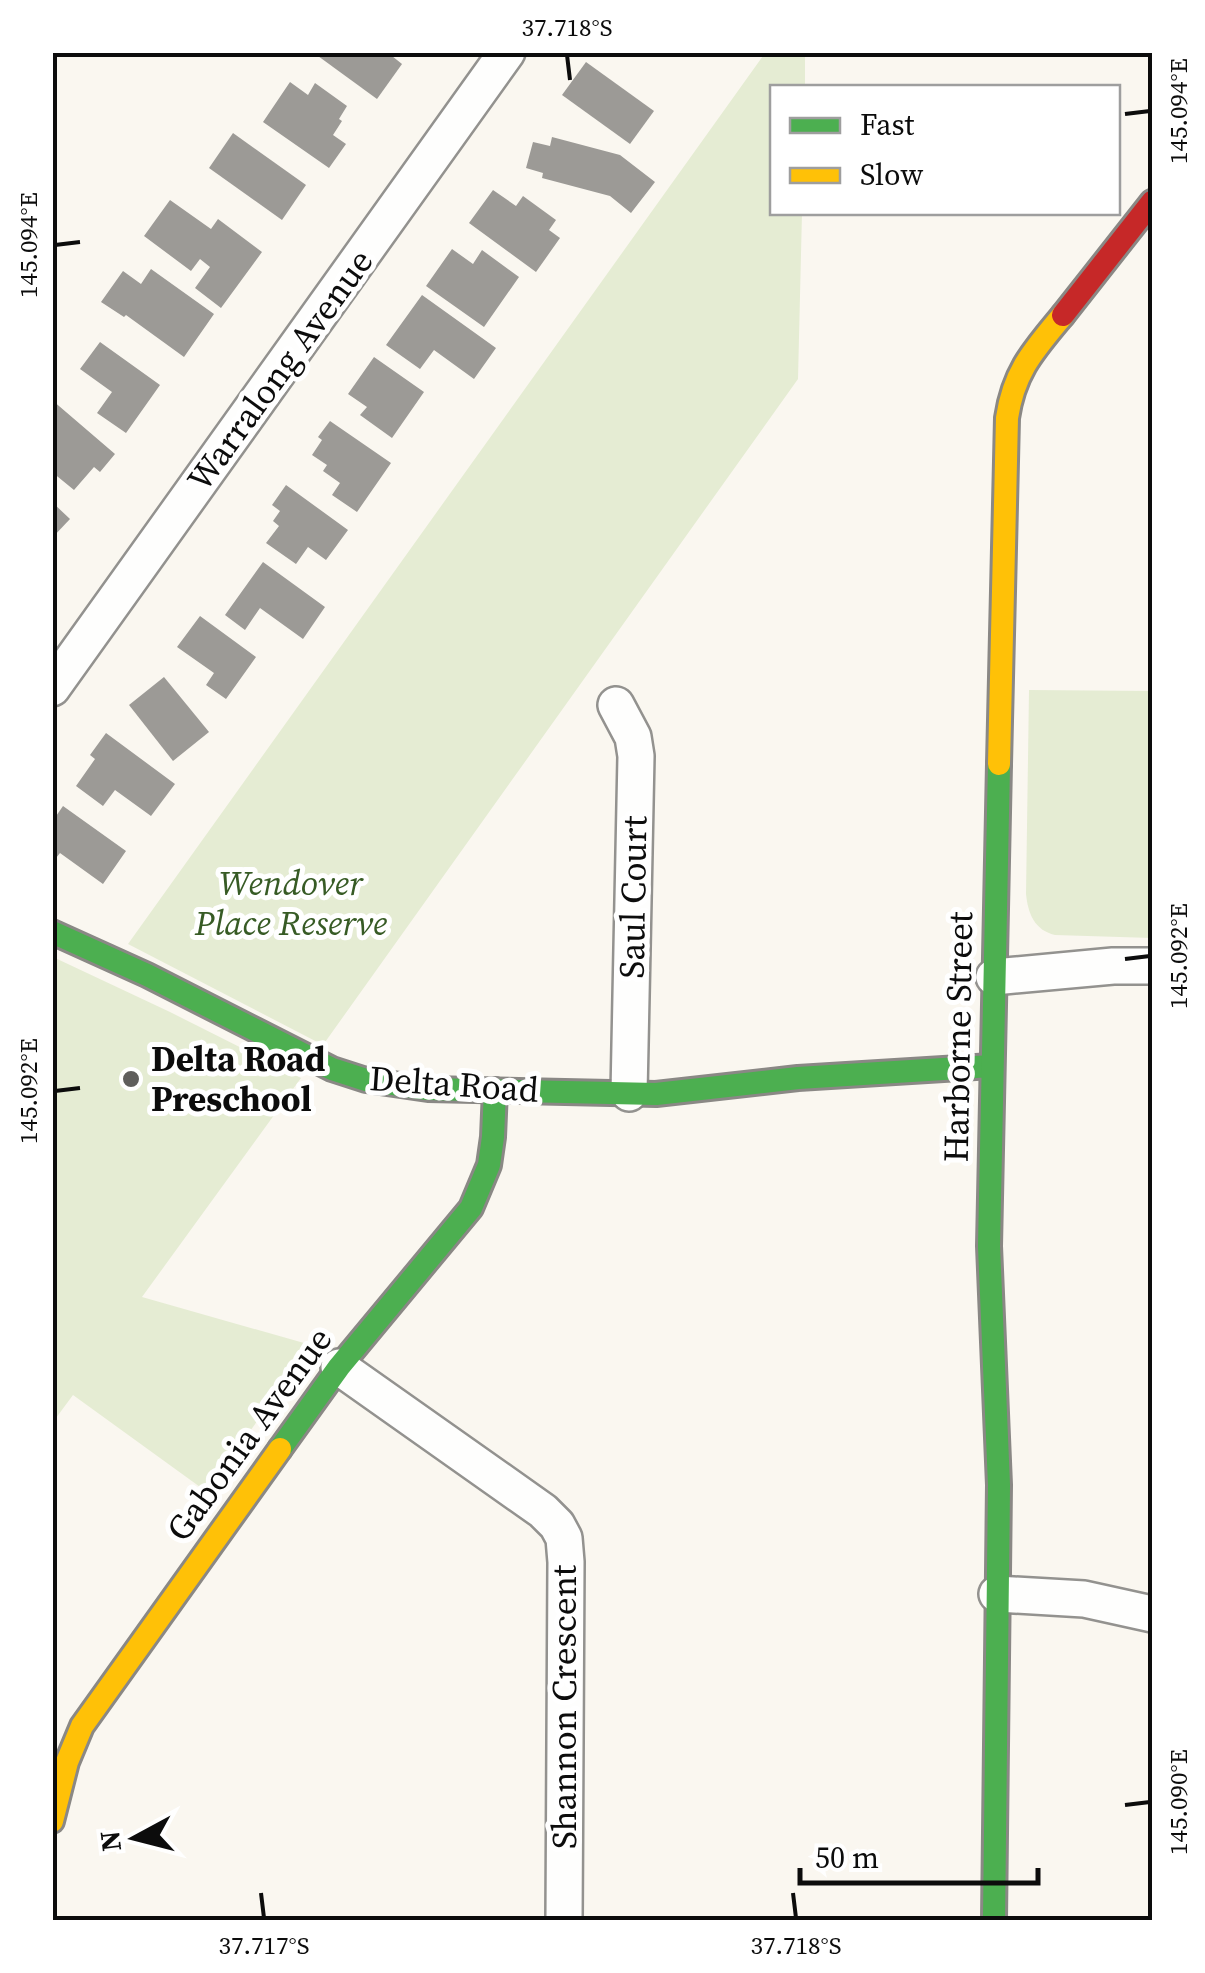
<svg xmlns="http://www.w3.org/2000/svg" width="1205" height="1973" font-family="'Source Serif 4',serif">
	<rect width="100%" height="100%" fill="#faf7f0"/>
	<g fill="#e5ecd3">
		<path d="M765,53H805V87L772,88V212L802,213L798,379L323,1045L128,944Z"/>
		<path d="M1029,690L1152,691V938L1055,935C1034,930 1028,913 1026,894Z"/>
		<path d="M53,957L170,1012L301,1078L142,1297L311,1345L207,1492L73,1395L53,1422Z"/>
	</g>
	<g fill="#9c9a96">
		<path d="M320,52H387L402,64L377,99L318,56Z"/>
		<path d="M586,62L654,111L630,144L562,95Z"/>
		<path d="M290,82L308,95L315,83L347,106L339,119L342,121L333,135L346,144L329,168L263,122Z"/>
		<path d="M233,133L306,185L282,220L209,168Z"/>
		<path d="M552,137L620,155L655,182L631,213L610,196L542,178L543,173L526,168L533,142L550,146Z"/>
		<path d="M493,190L516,206L523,196L556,220L549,230L560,238L536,272L469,223Z"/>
		<path d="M170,200L211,229L218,219L262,252L221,308L195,288L210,267L200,259L191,271L144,236Z"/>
		<path d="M452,249L473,264L482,250L519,277L484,327L426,286Z"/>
		<path d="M151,269L214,314L184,357L126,315L124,317L101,302L123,271L141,284Z"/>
		<path d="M422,295L496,348L474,379L434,350L420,369L386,345Z"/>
		<path d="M100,342L160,385L126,433L97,413L112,392L80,369Z"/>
		<path d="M374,357L424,392L392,438L360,415L367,407L348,394Z"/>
		<path d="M52,400L115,454L100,472L94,467L74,490L52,472Z"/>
		<path d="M330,421L391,463L357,512L332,495L340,483L323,471L327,465L312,455L322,440L318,437Z"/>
		<path d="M286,485L348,530L326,560L308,547L296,564L266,543L279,526L273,521L280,511L272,505Z"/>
		<path d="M52,502L70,519L52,538Z"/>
		<path d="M263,562L325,607L303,639L260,608L245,630L225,615Z"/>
		<path d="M200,616L256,657L226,699L206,685L214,673L177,647Z"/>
		<path d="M164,677L209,732L173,761L129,705Z"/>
		<path d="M106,733L175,784L151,816L115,790L103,806L76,786L95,759L90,755Z"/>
		<path d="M63,806L126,851L103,884L60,853L56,858L52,856V822Z"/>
	</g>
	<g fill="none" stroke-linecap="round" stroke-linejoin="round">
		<g stroke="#93928f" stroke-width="40">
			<g id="street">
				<path d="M52,688L507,52"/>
				<path d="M616,705L633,737L636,756L629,1093"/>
				<path d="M994,977L1113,966H1152"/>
				<path d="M339,1367L543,1511L557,1525L564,1538L566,1562L564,1920"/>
				<path d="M997,1594L1084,1599L1152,1614"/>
			</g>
		</g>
		<g stroke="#8a8885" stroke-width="28">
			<g id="fast">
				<path d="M52,932L147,975L332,1069L366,1080L428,1089L656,1094L798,1078L992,1066"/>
				<path d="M280,1449L339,1367L471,1208L489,1165L493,1137L495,1090"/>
				<path d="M994,1920L999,1485L989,1246L999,764"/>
			</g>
		</g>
		<g stroke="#8a8885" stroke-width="28">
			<g id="slow">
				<path d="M999,764L1007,418C1014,371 1034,350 1063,315"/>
				<path d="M52,1821L67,1762L82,1726L280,1449"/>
			</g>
		</g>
		<g stroke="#8a8885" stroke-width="28">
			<path id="jam" d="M1063,315L1152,202"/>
		</g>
		<use href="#street" stroke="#fefefd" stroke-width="35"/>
		<use href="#fast" stroke="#4caf50" stroke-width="22"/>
		<use href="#slow" stroke="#ffc107" stroke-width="22"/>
		<use href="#jam" stroke="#c62828" stroke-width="22"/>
	</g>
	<path fill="none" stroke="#0c0c0c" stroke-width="4" d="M567,55L570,80M1125,114L1150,111M55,245L80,242M1125,959L1150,956M55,1091L80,1088M1125,1805L1150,1802M261,1893L264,1918M793,1893L796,1918"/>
	<circle fill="#5f5e5c" stroke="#fff" stroke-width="4" cx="131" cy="1079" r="10"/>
	<g text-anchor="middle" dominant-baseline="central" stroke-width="10" stroke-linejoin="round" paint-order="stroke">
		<g font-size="35" fill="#0c0c0c" stroke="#fff">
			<text transform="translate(280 370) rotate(-54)">Warralong Avenue</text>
			<text transform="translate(633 897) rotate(-89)">Saul Court</text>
			<text transform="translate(958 1037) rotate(-89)">Harborne Street</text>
			<text transform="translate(454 1084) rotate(4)">Delta Road</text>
			<text transform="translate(249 1434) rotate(-54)">Gabonia Avenue</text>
			<text transform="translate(564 1707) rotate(-90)">Shannon Crescent</text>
		</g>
		<g font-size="35" font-style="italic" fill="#375b25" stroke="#fff">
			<text x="291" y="883">Wendover<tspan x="291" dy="40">Place Reserve</tspan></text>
		</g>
		<g font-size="35" font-weight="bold" fill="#0c0c0c" stroke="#fff" text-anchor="start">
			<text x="151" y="1059">Delta Road<tspan x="151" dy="40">Preschool</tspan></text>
		</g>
	</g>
	<rect width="1205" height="1973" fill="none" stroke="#ffffff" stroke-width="110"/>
	<rect x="770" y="85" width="350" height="130" fill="#ffffff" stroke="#9e9e9e" stroke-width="2.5"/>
	<rect x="790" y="118" width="50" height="15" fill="#4caf50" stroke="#9e9e9e" stroke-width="2.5"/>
	<text x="860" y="135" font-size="30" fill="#0c0c0c">Fast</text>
	<rect x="790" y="168" width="50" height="15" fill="#ffc107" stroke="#9e9e9e" stroke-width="2.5"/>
	<text x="860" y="185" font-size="30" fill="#0c0c0c">Slow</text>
	<g transform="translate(135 1838) rotate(263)" stroke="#ffffff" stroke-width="8" paint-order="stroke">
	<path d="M0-8L18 38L0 25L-18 38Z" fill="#0c0c0c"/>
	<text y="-15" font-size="28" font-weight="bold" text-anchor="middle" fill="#0c0c0c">N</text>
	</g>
	<path d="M800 1868v15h238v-15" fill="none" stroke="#0c0c0c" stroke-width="5"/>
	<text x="815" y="1868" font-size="30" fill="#0c0c0c" stroke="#ffffff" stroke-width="8" paint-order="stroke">50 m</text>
	<rect x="55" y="55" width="1095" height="1863" fill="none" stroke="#0c0c0c" stroke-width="4"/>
	<g font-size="25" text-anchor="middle" fill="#0c0c0c">
		<text x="567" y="36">37.718°S</text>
		<text transform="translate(1178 111) rotate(-90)" y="9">145.094°E</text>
		<text transform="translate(28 245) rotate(-90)" y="9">145.094°E</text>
		<text transform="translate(1178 956) rotate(-90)" y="9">145.092°E</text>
		<text transform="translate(28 1091) rotate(-90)" y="9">145.092°E</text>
		<text transform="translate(1178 1802) rotate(-90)" y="9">145.090°E</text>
		<text x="264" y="1954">37.717°S</text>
		<text x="796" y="1954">37.718°S</text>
	</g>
</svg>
